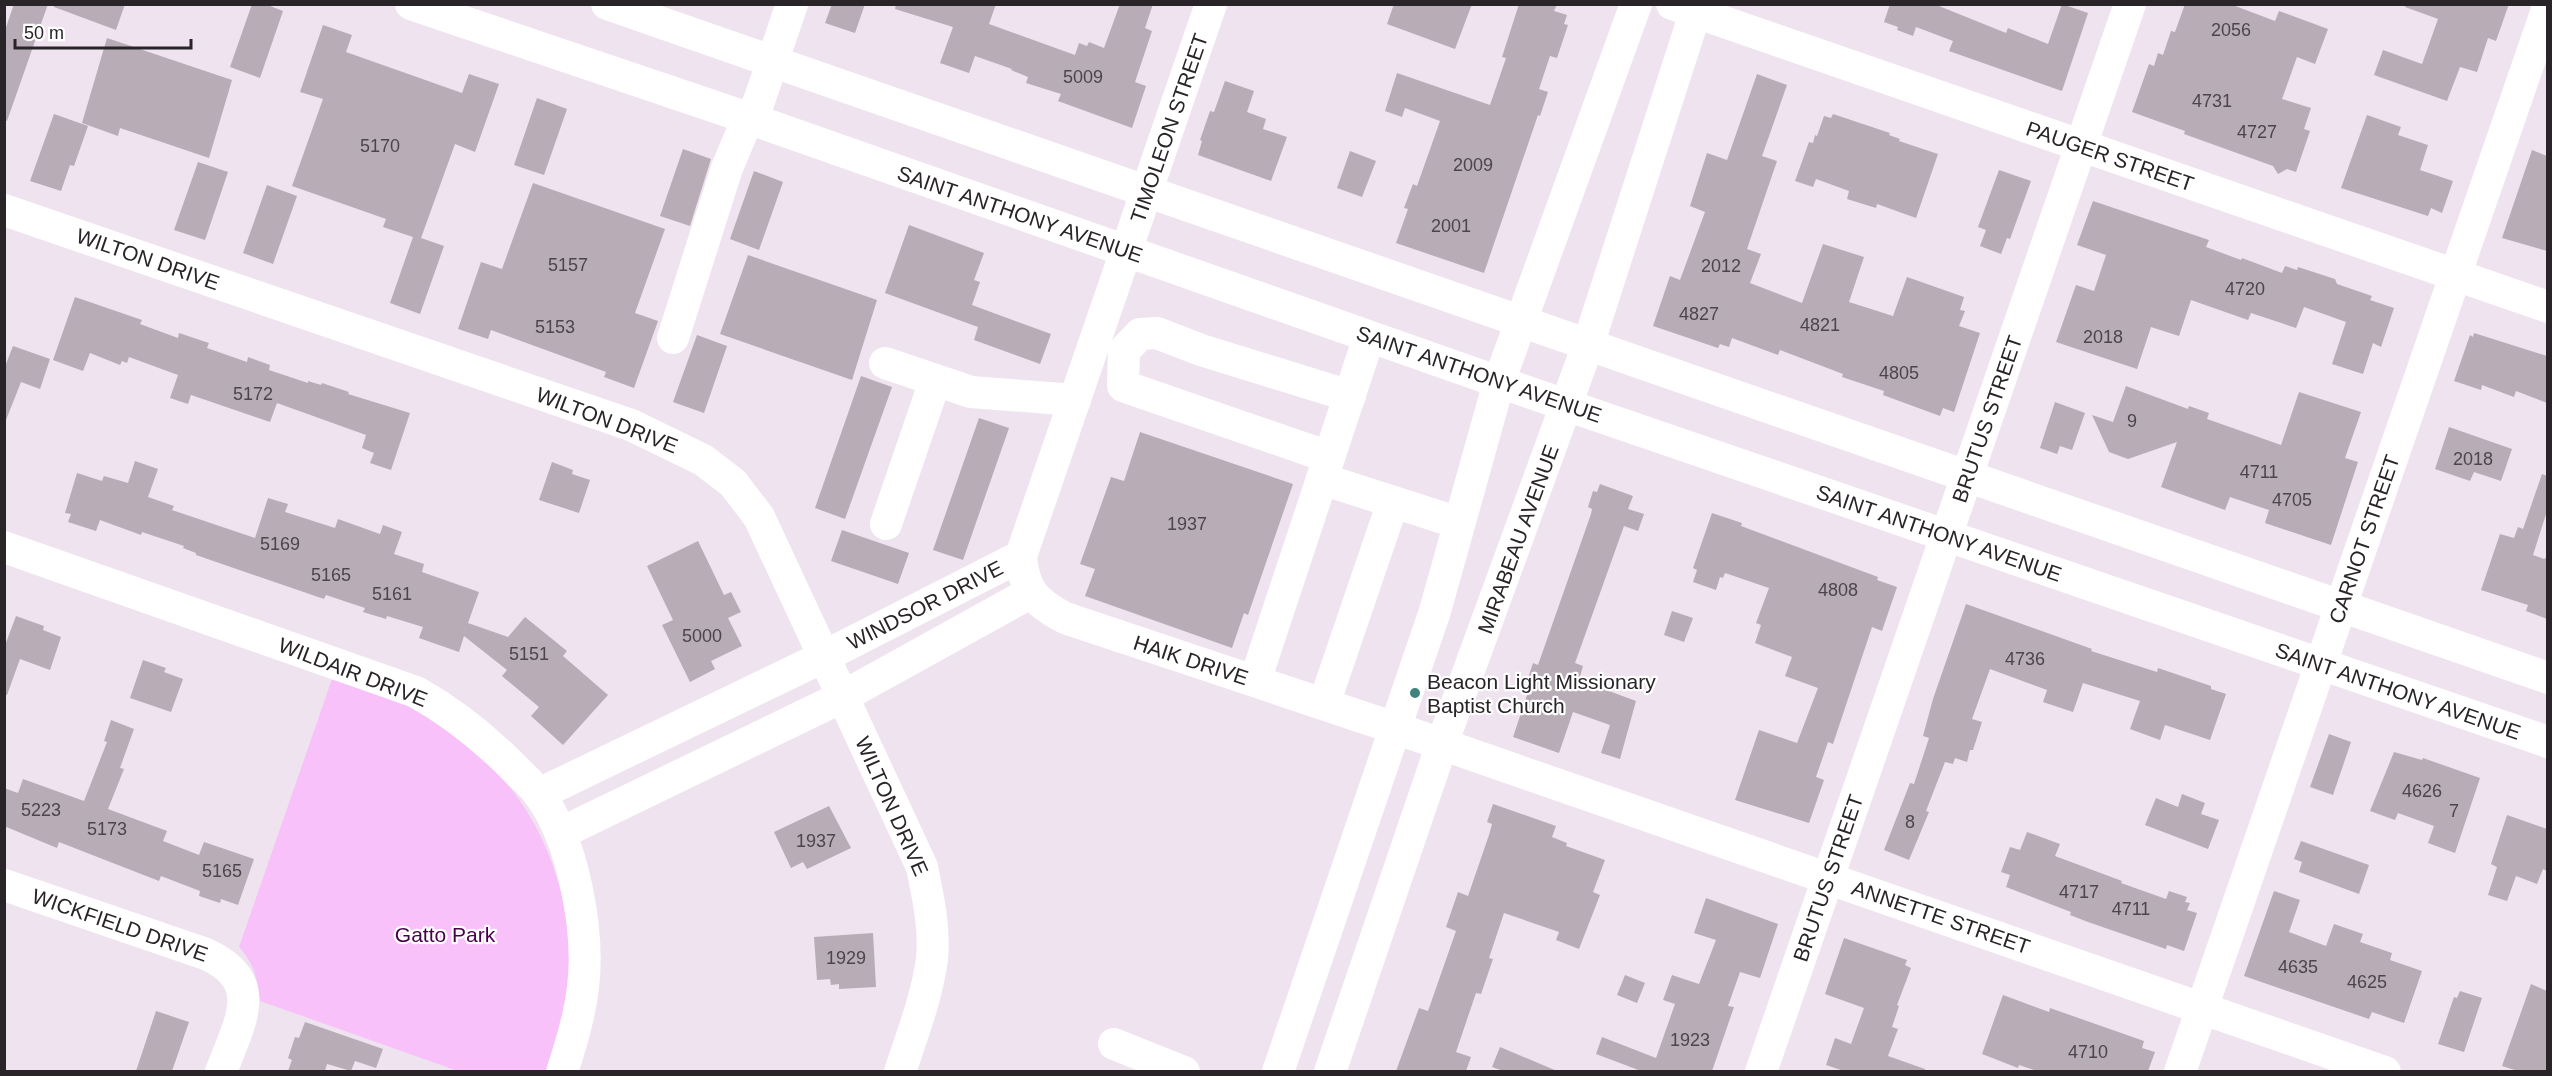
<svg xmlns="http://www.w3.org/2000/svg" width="2552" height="1076" font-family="Arial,sans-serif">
	<rect width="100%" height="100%" fill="#efe3ef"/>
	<path fill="#f8c1f9" d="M332,679C361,689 391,697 418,711C522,767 573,866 571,982C571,1006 558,1047 553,1071H458L260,1001C258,980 254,963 239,947Z"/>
	<g fill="#b8acb7">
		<path d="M14,4H48L7,121L4,120V33Z"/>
		<path d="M54,4H125L116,30L54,7Z"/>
		<path d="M252,4H265L283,11L260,78L230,67Z"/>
		<path d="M832,4H865L855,33L825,23Z"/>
		<path d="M896,4H996L989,24L1075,55L1079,43L1087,46L1089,42L1104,48L1120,4H1153L1145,28L1152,31L1135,82L1146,86L1132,128L1058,101L1061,94L1026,83L1028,77L1011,70L1012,69L975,56L969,73L940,63L953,27L895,9Z"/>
		<path d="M1394,4H1472L1455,49L1387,24Z"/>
		<path d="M1519,4H1557L1554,11L1567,15L1564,24L1568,25L1557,58L1550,56L1539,89L1548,92L1540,116L1538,115L1484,273L1396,243L1408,209L1404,208L1413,184L1417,186L1440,121L1405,108L1402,117L1385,111L1397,73L1490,105L1506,58L1502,57Z"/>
		<path d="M1890,4H1934L2006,33L2008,28L2048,44L2062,4L2088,13L2062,91L1949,51L1953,41L1916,27L1913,36L1897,30L1898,27L1884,22Z"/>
		<path d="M2185,4H2230L2275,21L2279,11L2328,29L2315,64L2297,57L2282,99L2311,108L2304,129L2310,131L2296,172L2287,169L2278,174L2273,166L2184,134L2185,131L2132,112L2149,64L2154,66L2158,53L2163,55L2171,31L2175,32Z"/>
		<path d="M2406,4H2509L2496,41L2488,38L2477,72L2460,67L2447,101L2374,75L2383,50L2422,64L2438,19L2405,7Z"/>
		<path d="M323,25L352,35L346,52L462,93L469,74L499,84L475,152L455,144L421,238L444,246L420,314L390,303L413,237L383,227L386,219L292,186L323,99L300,92Z"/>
		<path d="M107,38L232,80L209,158L120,128L118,136L82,123Z"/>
		<path d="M1757,74L1787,85L1762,156L1777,161L1747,249L1761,254L1750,283L1802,303L1823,244L1864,257L1849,302L1893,316L1907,277L1964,297L1960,310L1965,311L1959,326L1980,333L1954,412L1943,408L1940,416L1883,395L1884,391L1842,377L1843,374L1780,350L1778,355L1732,338L1729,347L1720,344L1718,348L1653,326L1670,276L1680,280L1705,212L1690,206L1707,153L1727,160Z"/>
		<path d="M1225,81L1254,91L1247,112L1266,119L1263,129L1287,137L1271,181L1198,155L1202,141L1200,140L1210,111L1214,112Z"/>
		<path d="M537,98L567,109L544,175L514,165Z"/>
		<path d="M54,114L88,126L74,166L70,165L61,191L30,181Z"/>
		<path d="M1833,114L1890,133L1889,135L1900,139L1899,141L1938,154L1916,218L1877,204L1876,208L1847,199L1849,191L1816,179L1813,187L1795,181L1809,142L1813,143L1815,135L1817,136L1824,116L1831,118Z"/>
		<path d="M2367,115L2401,127L2398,135L2428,145L2420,170L2453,181L2442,213L2431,208L2428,216L2341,188Z"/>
		<path d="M683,149L711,159L690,226L660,216Z"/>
		<path d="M2532,150L2547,156V251L2502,238Z"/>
		<path d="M1350,151L1376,161L1362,197L1337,188Z"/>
		<path d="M198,162L228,172L205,240L174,230Z"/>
		<path d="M1999,170L2031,181L2010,239L2007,238L2001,254L1980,246L1986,230L1978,227Z"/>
		<path d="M754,171L783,182L759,250L730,239Z"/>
		<path d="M533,183L665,229L635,313L658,321L634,388L604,377L606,372L491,330L488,339L458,329L481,262L502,269Z"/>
		<path d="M267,185L297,196L273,264L243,253Z"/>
		<path d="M2093,201L2209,240L2206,247L2241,260L2242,258L2282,273L2285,266L2297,270L2298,267L2335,279L2337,284L2372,296L2370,300L2394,308L2381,347L2373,343L2363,374L2332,364L2346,322L2304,307L2296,328L2251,313L2248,320L2191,300L2179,336L2151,327L2137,369L2056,342L2076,285L2094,291L2106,255L2077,245Z"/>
		<path d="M909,225L984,253L974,280L980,282L972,305L1051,334L1040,364L974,340L978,327L885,293Z"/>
		<path d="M748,255L877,300L852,380L720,334Z"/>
		<path d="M75,297L142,320L140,324L178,338L179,333L209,343L207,348L247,362L248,357L270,365L269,370L308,383V381L321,385L322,383L349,392L348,394L410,413L391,470L370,463L374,453L362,448L366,435L277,403L270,422L191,395L188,404L170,398L178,375L129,357L127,363L122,361L120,365L90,353L83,371L53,360Z"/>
		<path d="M2474,333L2547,356V403L2516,391L2514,397L2482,385L2481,390L2454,381L2470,335L2473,337Z"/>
		<path d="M697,335L727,346L704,413L673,402Z"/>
		<path d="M13,346L50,359L40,389L21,382L6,420H4V369Z"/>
		<path d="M861,376L892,387L845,519L815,508Z"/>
		<path d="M2126,386L2188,409L2189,406L2209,413L2207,419L2281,445L2299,392L2361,412L2345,458L2358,462L2331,545L2265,523L2269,510L2230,497L2225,510L2161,487L2177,442L2128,459L2109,452L2092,415L2113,422Z"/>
		<path d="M2055,402L2085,413L2072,450L2060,446L2057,454L2040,448Z"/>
		<path d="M979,418L1009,428L963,560L933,550Z"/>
		<path d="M2449,427L2512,449L2501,481L2474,472L2470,481L2435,469Z"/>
		<path d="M1140,432L1293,484L1248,615L1244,613L1232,648L1085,596L1095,569L1080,564L1111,477L1124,481Z"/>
		<path d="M135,461L158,469L148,497L174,506L172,510L255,538L268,498L288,504L285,512L335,528L338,519L380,534L383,525L402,532L394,554L424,564L422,572L479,592L468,623L508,637L525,617L567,651L563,656L608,695L563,745L531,716L539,707L502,676L507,670L464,636L459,652L419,638L423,627L387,616L386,619L363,612L365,608L326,595L324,599L196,555V553L183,548L184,546L142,532L141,535L100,520L96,531L68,522L71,514L65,513L77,473L102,481L104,476L128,483Z"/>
		<path d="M552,462L573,470L572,474L590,480L579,513L539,500Z"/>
		<path d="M2542,474L2547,476V511L2533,555L2544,559L2547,557V619L2526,611L2528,605L2481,590L2500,534L2514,538L2518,527L2523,529Z"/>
		<path d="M1600,484L1633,496L1628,509L1644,514L1638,531L1624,526L1575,663L1583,666L1579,680L1636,701L1620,759L1601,753L1610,725L1573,712L1559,753L1513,737L1531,683L1527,681L1533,663L1538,665L1591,514L1592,509L1588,507L1593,491L1597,492Z"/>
		<path d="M1712,513L1742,523L1741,526L1878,577L1877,580L1897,587L1882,631L1872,627L1833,744L1828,742L1816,777L1824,780L1809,823L1735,800L1759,730L1797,743L1818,688L1785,676L1792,657L1755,643L1761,625L1756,623L1769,588L1725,573L1723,578L1720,577L1716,590L1693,582L1697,570L1693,568Z"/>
		<path d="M842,530L909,553L898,584L831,561Z"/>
		<path d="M698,541L724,595L731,592L741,612L728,618L742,646L711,661L715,669L690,682L662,625L673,620L647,566Z"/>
		<path d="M1966,604L2092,649L2091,651L2157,672L2158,668L2211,686V689L2226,694L2210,740L2165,725L2160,740L2130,729L2140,701L2083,683L2073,712L2043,702L2047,690L1990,669L1972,719L1982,722L1973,750H1970L1967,762L1955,758L1953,764L1945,762L1926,811L1929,812L1909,860L1884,850L1910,783L1914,784L1929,738L1923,736L1933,699Z"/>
		<path d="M1672,611L1693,618L1684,642L1664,635Z"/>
		<path d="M16,616L44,626L43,630L61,637L50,670L20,659L7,695H4V648Z"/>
		<path d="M143,660L166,668L164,672L183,679L171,712L130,698Z"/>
		<path d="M111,720L134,729L120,768L124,769L108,809L167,831L163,841L199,855L204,842L254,859L238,905L221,899L220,903L199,896L200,891L161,876L159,881L59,842L57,848L4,826V788L18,793L23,779L84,801L107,742L104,741Z"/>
		<path d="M2329,734L2351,742L2333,795L2310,787Z"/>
		<path d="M2394,752L2422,760L2423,758L2480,778L2455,853L2428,843L2434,826L2398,813L2395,820L2370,811Z"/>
		<path d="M2182,794L2205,803L2201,814L2219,820L2208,849L2145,825L2156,798L2178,807Z"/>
		<path d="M1493,804L1556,826L1552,837L1567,843L1566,846L1605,860L1593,892L1600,895L1579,949L1556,940L1559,932L1504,913L1489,958L1493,959L1481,994L1476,993L1456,1052L1471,1057L1466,1071H1396L1419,1008L1428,1011L1456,931L1446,927L1458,892L1468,896L1489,835L1492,824L1487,822Z"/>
		<path d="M829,806L851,848L807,869L803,862L791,868L774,832Z"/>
		<path d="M2507,815L2547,829V871L2543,869L2537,884L2516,876L2507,901L2488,895L2497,867L2491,864Z"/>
		<path d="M2027,832L2060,844L2055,856L2122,881L2121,883L2166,899L2169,891L2187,897L2185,902L2190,903L2187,910L2197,913L2184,951L2167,945L2166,949L2088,922L2070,915L2071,912L2006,887L2010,875L2001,872L2010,847L2020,850Z"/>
		<path d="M2301,841L2369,865L2359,894L2299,872L2302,862L2294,859Z"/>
		<path d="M2274,891L2300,900L2289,932L2326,946L2334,924L2363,934L2360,942L2392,953L2390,960L2422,971L2404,1023L2372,1012L2369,1019L2244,976Z"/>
		<path d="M1706,898L1778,924L1760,978L1740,972L1728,1006L1734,1007L1712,1071H1641L1596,1054L1602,1037L1656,1058L1675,1004L1663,1000L1672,975L1699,984L1716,940L1694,933Z"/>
		<path d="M873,933L876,987L839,989V984L831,985L830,979L817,980L814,937Z"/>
		<path d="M1844,938L1907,960L1905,965L1911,968L1897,1005L1899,1006L1892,1027L1898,1029L1888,1056L1925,1069V1071H1844L1826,1065L1835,1038L1851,1044L1864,1008L1825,994Z"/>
		<path d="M1625,975L1645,983L1637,1003L1617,995Z"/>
		<path d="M2531,984L2547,991V1071H2518L2502,1066Z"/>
		<path d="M2460,991L2482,998L2464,1052L2438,1044L2454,997L2457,998Z"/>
		<path d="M2003,995L2049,1012L2050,1008L2144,1041L2142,1048L2155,1052L2148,1071H2037L2019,1065L2018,1068L1982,1054Z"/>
		<path d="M156,1011L189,1022L172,1071H136Z"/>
		<path d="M305,1022L383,1049L376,1068L355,1061L351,1071L327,1064L325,1071H288L292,1060L288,1058L295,1037L299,1038Z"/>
		<path d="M1500,1047L1557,1071H1503L1492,1067Z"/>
	</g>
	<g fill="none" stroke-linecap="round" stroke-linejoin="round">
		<g stroke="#fff" stroke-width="32">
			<path d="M411,4L748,118L1499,382L2548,742"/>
			<path d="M607,4L2548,678"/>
			<path d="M1672,4L2548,307"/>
			<path d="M4,210L631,425L703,460L733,483L759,517L922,867C928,897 935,928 932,959C927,997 912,1035 900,1072"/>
			<path d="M673,338L727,168L748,118L758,104L792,4"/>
			<path d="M885,363L971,392L1075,400"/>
			<path d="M1329,457L1123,386L1124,351L1140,334L1157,333L1201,350L1350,396"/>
			<path d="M1322,479L1459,523"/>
			<path d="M886,524L935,381"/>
			<path d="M4,547L416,692C455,714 486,739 517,771C524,778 533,785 539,794C573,840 590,931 583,987C580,1015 571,1045 562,1072"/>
			<path d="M1021,556C1024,591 1035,602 1065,618L1395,728L2385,1072"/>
			<path d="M1255,681L1369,337"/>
			<path d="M1324,704L1393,502"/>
			<path d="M539,794L823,657L1021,556L1211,4"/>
			<path d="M561,833L842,697L1030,593"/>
			<path d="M4,885L206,954C267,982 239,1023 221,1072"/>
			<path d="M1114,1044L1184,1072"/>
			<path d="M1278,1072L1435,611L1499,382L1636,4"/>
			<path d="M1330,1072L1442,744L1588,345L1698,4"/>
			<path d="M1761,1072L2130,4"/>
			<path d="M2180,1072L2548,7"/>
		</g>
	</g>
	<circle fill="#3e847c" stroke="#fff" stroke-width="2" cx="1415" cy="693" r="6"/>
	<g text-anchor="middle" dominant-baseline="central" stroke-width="4.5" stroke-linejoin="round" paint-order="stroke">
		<g font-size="18" fill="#4c464c">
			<text x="2231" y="30">2056</text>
			<text x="1083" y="77">5009</text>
			<text x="2212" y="101">4731</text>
			<text x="2257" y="132">4727</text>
			<text x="380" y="146">5170</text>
			<text x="1473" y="165">2009</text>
			<text x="1451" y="226">2001</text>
			<text x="568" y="265">5157</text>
			<text x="1721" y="266">2012</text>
			<text x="2245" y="289">4720</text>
			<text x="1699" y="314">4827</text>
			<text x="1820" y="325">4821</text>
			<text x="555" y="327">5153</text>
			<text x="2103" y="337">2018</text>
			<text x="1899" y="373">4805</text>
			<text x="253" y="394">5172</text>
			<text x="2132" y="421">9</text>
			<text x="2473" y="459">2018</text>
			<text x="2259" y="472">4711</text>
			<text x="2292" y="500">4705</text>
			<text x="1187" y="524">1937</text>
			<text x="280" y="544">5169</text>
			<text x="331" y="575">5165</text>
			<text x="1838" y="590">4808</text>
			<text x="392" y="594">5161</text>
			<text x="702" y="636">5000</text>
			<text x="529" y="654">5151</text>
			<text x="2025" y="659">4736</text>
			<text x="2422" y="791">4626</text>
			<text x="41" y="810">5223</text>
			<text x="2454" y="811">7</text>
			<text x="1910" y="822">8</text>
			<text x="107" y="829">5173</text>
			<text x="816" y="841">1937</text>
			<text x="222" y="871">5165</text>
			<text x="2079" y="892">4717</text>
			<text x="2131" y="909">4711</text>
			<text x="846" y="958">1929</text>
			<text x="2298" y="967">4635</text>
			<text x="2367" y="982">4625</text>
			<text x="1690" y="1040">1923</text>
			<text x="2088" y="1052">4710</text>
		</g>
		<g font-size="21" fill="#282428" stroke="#fff">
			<text transform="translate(1169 128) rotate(-71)">TIMOLEON STREET</text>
			<text transform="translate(2110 156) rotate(19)">PAUGER STREET</text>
			<text transform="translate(1020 214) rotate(19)">SAINT ANTHONY AVENUE</text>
			<text transform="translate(148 259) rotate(19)">WILTON DRIVE</text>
			<text transform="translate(1479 374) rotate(19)">SAINT ANTHONY AVENUE</text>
			<text transform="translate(1987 419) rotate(-71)">BRUTUS STREET</text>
			<text transform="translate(607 420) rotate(21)">WILTON DRIVE</text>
			<text transform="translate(1939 533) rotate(19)">SAINT ANTHONY AVENUE</text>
			<text transform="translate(1518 539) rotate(-70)">MIRABEAU AVENUE</text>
			<text transform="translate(2364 539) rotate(-71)">CARNOT STREET</text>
			<text transform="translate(925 605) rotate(-27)">WINDSOR DRIVE</text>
			<text transform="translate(1191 660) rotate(18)">HAIK DRIVE</text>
			<text transform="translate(353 672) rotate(21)">WILDAIR DRIVE</text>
			<text transform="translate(2398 691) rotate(19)">SAINT ANTHONY AVENUE</text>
			<text transform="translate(892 806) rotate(66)">WILTON DRIVE</text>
			<text transform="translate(1828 878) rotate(-71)">BRUTUS STREET</text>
			<text transform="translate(1941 917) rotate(19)">ANNETTE STREET</text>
			<text transform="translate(120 925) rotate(19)">WICKFIELD DRIVE</text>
		</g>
		<g font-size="21" fill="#282428" stroke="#fff" text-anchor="start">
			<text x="1427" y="681">Beacon Light Missionary<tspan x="1427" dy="24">Baptist Church</tspan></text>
		</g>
		<g font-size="21" fill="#49004c" stroke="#fff">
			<text x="445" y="934">Gatto Park</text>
		</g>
	</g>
	<rect width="2552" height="1076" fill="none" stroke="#282428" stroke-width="12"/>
	<path d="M15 39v9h176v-9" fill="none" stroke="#282428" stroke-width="3"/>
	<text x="24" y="39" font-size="18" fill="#282428" stroke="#ffffff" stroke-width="4.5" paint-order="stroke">50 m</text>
</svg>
